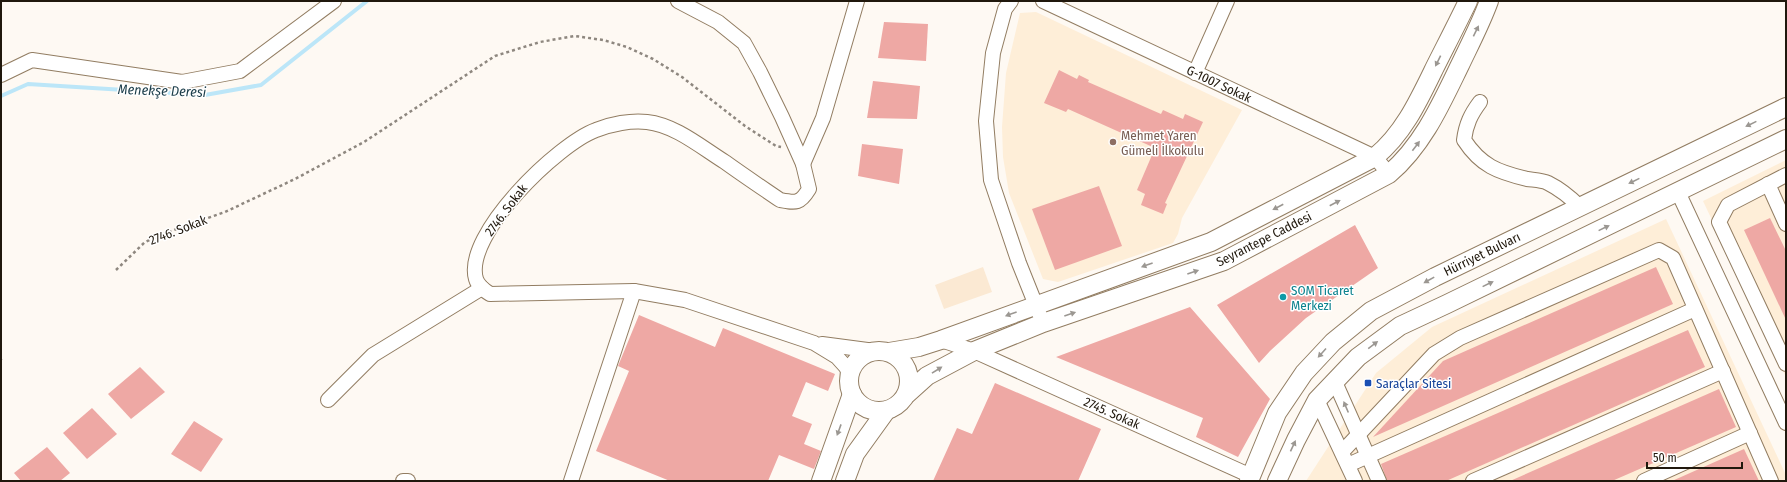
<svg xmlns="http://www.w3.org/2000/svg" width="1787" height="482" font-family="'Fira Sans Condensed',sans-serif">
	<rect width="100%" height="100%" fill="#fef9f3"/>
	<g fill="#feeed8">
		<path d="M1036,12L1242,110L1182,218L1178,234L1173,243L1058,282L1043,279L1009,193L1003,157L1002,127L1006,73L1020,13Z"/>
		<path d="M1786,160V377L1703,201Z"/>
		<path d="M1666,219L1786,475V481H1306L1376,373L1432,327Z"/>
	</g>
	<path fill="#fbe9d3" d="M983,267L992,292L944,309L935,285Z"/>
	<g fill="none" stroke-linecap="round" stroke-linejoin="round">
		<path stroke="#bce6f8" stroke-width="4" d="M1,96L28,84L205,95L261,85L367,1"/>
	</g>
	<g fill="#eea8a4">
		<path d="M884,22L928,24L926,61L878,58Z"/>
		<path d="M1059,70L1077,79L1079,75L1089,80L1088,82L1161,114L1163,110L1183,119L1185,114L1203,122L1165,203L1167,204L1163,214L1141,205L1145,194L1137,190L1155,148L1068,109L1066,112L1044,103Z"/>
		<path d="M873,81L920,86L917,119L867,118Z"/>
		<path d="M862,144L903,149L899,184L858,176Z"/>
		<path d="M1099,186L1122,246L1055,270L1032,209Z"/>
		<path d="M1770,218L1786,251V320L1744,230Z"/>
		<path d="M1355,225L1378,268L1306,318L1270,351L1259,363L1217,305Z"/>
		<path d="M1656,267L1673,304L1373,437L1443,361Z"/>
		<path d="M1190,307L1270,399L1238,457L1196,437L1203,418L1056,357Z"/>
		<path d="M639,315L715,347L723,328L835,374L828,391L806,382L792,416L812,424L804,444L821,451L814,469L779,455L768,481H670L596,451L629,371L618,366Z"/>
		<path d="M1688,330L1705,367L1446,481H1387L1381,464Z"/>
		<path d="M140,367L165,392L131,419L108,394Z"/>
		<path d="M995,383L1101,429L1078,481H933L957,428L972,434Z"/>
		<path d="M1719,389L1736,427L1612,481H1510Z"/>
		<path d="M92,408L117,434L87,459L63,433Z"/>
		<path d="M194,421L223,439L201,472L171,454Z"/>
		<path d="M47,447L70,473L60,481H21L14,473Z"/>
		<path d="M1744,449L1759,481H1672Z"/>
	</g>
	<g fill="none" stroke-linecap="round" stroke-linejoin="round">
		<g stroke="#927d62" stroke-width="16">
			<g id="minor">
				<path d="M678,1L718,22L744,43L760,72L782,117L803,164L809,189C800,204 796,203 780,200C761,187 743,175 725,162C701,147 675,125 647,122C631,120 611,124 596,130C558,144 463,235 476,279C478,286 484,290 490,294L634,291L685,300L814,343L837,357L846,367L850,375"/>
				<path d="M1011,1L1005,9L993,53L986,121L991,180L1019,263L1043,323"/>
				<path d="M1043,1L1375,157L1389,174"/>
				<path d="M1195,73L1227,1"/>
				<path d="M1,75L32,60L182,82L240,71L334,1"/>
				<path d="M1480,102C1471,114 1466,124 1464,140C1481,166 1498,172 1527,179C1534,180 1542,180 1548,183C1560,189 1570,197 1580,207"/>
				<path d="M803,164L823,118L857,1"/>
				<path d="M1786,175L1728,205L1719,222L1786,364"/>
				<path d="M1768,184L1786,224"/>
				<path d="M1678,192L1786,423"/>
				<path d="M941,340L974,351L1251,476"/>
				<path d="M822,344L875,351"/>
				<path d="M1335,382L1379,481"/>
				<path d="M328,400L373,355L482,288"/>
				<path d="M1317,400L1355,481"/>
				<path d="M1342,452L1434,354L1460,338L1659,250L1673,258L1771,481"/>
				<path d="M1348,465L1695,309"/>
				<path d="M403,481H408"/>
				<path d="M571,481L634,291"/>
				<path d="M1473,481L1723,371"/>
				<path d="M1644,481L1750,433"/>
			</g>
		</g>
		<g stroke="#927d62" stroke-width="20">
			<g id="major">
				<circle cx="879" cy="381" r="30"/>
				<path d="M889,352L919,347L941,340L1211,242L1375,157C1403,134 1418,102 1434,69C1445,47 1457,24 1468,1"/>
				<path d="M907,394L927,376L974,351L1043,323L1224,261L1389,174C1423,145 1441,104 1460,65C1470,44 1481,23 1489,1"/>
				<path d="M821,481L852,394"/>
				<path d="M845,481L855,454L886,411"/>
				<path d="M1249,481L1277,413L1304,373L1333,342L1371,311L1435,277L1786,107"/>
				<path d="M1277,481L1296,440L1317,400L1358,357L1400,326L1447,304L1786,139"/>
			</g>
		</g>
		<g stroke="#8e877f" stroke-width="2.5" stroke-dasharray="3 3" stroke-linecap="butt">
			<path d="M116,270L145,242L179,228L225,212L295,179L364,142L495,56L540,42L575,36L603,40L627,47L653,59L682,77L745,126L776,146L781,147"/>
			<path d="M1,359V360"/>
		</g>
		<use href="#minor" stroke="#fff" stroke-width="14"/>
		<use href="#major" stroke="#fff" stroke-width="18"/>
	</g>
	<defs><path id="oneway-solid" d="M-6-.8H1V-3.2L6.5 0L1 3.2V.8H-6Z"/></defs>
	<g fill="#9b9792">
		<use href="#oneway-solid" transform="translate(1476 31) rotate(-64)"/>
		<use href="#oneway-solid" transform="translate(1438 61) rotate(116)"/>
		<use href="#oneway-solid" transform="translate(1751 124) rotate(154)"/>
		<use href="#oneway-solid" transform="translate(1416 146) rotate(-53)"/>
		<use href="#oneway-solid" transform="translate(1634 181) rotate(154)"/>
		<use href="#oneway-solid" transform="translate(1335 203) rotate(-28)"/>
		<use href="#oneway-solid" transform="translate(1278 207) rotate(152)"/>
		<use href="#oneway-solid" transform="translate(1604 228) rotate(-26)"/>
		<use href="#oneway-solid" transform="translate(1147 265) rotate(160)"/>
		<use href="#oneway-solid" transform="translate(1193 272) rotate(-19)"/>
		<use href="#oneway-solid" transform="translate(1429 280) rotate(151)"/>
		<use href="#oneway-solid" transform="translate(1488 284) rotate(-26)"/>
		<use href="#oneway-solid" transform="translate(1011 314) rotate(160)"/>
		<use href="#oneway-solid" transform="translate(1070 314) rotate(-19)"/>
		<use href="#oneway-solid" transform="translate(1373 345) rotate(-37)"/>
		<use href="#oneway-solid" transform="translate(1322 353) rotate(132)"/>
		<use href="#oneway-solid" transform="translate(937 370) rotate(-32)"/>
		<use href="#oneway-solid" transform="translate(1346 407) rotate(-113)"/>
		<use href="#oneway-solid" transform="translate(839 430) rotate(110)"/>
		<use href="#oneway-solid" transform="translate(1293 446) rotate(-65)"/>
	</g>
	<circle fill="#8d6e63" stroke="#fff" stroke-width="1.5" cx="1113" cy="142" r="4"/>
	<circle fill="#0f9aa8" stroke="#fff" stroke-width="1.5" cx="1283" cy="297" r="4"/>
	<rect fill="#1a4fb4" stroke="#fff" stroke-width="1.5" x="1364" y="379" width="8" height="8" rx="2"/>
	<g text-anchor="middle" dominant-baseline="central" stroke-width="3" stroke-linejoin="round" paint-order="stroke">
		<g font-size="13" fill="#20180d" stroke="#fff">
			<text transform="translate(1219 84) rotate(25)">G-1007 Sokak</text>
			<text transform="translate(506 210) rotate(-53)">2746. Sokak</text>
			<text transform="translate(178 230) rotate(-21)">2746. Sokak</text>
			<text transform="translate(1264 239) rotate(-27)">Seyrantepe Caddesi</text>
			<text transform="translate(1482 254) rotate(-26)">Hürriyet Bulvarı</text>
			<text transform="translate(1112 413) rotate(24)">2745. Sokak</text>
		</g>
		<g font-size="13" fill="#785e54" stroke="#fff" text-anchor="start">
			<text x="1121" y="135">Mehmet Yaren<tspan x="1121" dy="15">Gümeli İlkokulu</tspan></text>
		</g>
		<g font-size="13" fill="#0d838f" stroke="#fff" text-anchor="start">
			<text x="1291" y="290">SOM Ticaret<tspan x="1291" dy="15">Merkezi</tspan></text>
		</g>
		<g font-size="13" fill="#164399" stroke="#fff" text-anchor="start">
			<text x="1376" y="383">Saraçlar Sitesi</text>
		</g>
		<g font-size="14" font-style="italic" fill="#1a3c49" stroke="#fff">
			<text transform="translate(162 91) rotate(2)">Menekşe Deresi</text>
		</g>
	</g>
	<rect width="1787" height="482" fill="none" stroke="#20180d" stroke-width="4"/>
	<path d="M1647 462v6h95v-6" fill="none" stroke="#20180d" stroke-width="2"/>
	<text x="1653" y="462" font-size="12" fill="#20180d" stroke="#ffffff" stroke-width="3" paint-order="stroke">50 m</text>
</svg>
